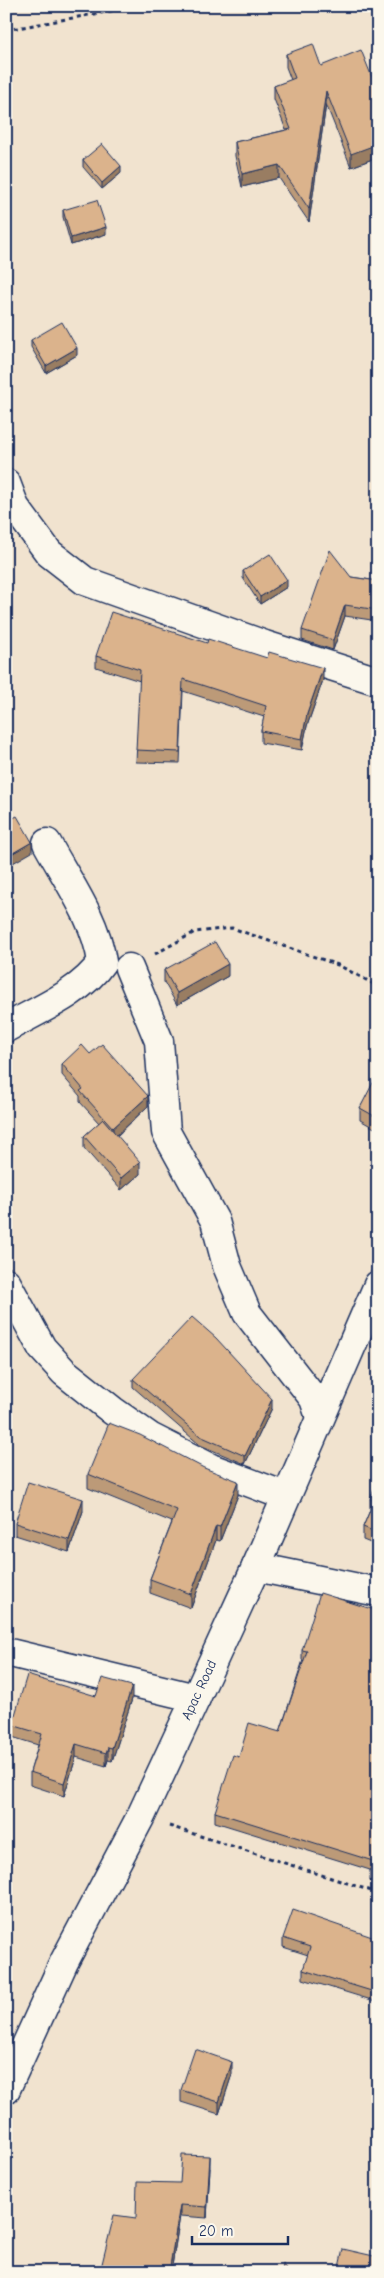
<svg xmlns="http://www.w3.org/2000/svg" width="384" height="2278" font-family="'Comic Neue',sans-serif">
	<rect width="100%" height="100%" fill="#f1e3cf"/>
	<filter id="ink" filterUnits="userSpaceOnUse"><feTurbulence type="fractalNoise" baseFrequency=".02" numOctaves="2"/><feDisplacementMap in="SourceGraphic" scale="10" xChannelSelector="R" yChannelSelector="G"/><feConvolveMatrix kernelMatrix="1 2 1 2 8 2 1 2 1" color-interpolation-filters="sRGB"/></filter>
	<g filter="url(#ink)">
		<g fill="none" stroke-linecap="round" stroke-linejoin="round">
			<g stroke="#1b2f5e" stroke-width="31">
				<g id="street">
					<path d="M6,483L15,507L49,553L85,581L265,645L378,681"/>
					<path d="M129,968L159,1041L166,1132L215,1221L227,1266L247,1313L314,1399L320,1417"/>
					<path d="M6,1028C38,1010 81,993 102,962C96,919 67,880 47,843"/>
					<path d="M6,1282L42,1348L64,1372L113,1411L150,1437L211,1468L285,1496"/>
					<path d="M256,1567L378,1592"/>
					<path d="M6,1652L196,1698"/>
				</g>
			</g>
			<g stroke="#1b2f5e" stroke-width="31">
				<path id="secondary" d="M6,2089L64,1962L141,1816L196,1698L256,1567L378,1285"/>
			</g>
			<g stroke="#1b2f5e" stroke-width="3" stroke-dasharray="4 4" stroke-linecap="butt">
				<path d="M6,30L139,6"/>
				<path d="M155,954L195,932L232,928L338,965L372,983L378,990"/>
				<path d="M169,1826L378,1893"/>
			</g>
			<use href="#street" stroke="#fbf7ec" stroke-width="28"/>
			<use href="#secondary" stroke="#fbf7ec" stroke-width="28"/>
		</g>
		<g fill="#bc9a78" stroke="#1b2f5e">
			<path d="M286,54L321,66L378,92V157L351,167L326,104L309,222L279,178L242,187L235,156V142L286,130L274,99V86L291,80L286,67Z"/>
			<path d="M83,160L121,173L102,189L83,167Z"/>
			<path d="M63,210L106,234L71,245L63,217Z"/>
			<path d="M31,340L77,355L46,373L31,347Z"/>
			<path d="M243,571L287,587L260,604L243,578Z"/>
			<path d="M351,577L378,581V621L345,616L333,650L302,640V630Z"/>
			<path d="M96,656L323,680L307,726L302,750L261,743V731L264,717L183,691L180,763L136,762L140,681L96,667Z"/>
			<path d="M378,920V940L373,938V928Z"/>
			<path d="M164,970L228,976L177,1005L164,982Z"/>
			<path d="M90,1054L148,1106L117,1136L140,1174L121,1190L84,1148V1136L99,1123L80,1102V1096L62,1075V1064Z"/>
			<path d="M378,1078V1130L360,1120V1108Z"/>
			<path d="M133,1379L272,1408L245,1464L200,1445L133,1387Z"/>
			<path d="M88,1474L238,1495L220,1541L216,1540L191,1608L150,1593V1579L172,1522L88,1488Z"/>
			<path d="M378,1481V1546L363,1540V1527L370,1510V1499Z"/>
			<path d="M83,1511L69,1552L15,1535V1523Z"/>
			<path d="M378,1611V1884L370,1881V1870L215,1822V1812L239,1757L280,1732L303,1660H302V1650Z"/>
			<path d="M96,1696L132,1699L112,1761L108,1760L106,1766L76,1757L64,1796L30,1785V1772L38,1745L12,1737V1725Z"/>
			<path d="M283,1938L378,1939V2002L303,1979V1970L308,1955L283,1947Z"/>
			<path d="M232,2074L219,2114L181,2102V2090Z"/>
			<path d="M210,2168L207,2218L180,2216L171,2272H100L136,2218L180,2183Z"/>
		</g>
		<g fill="#997d62" stroke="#1b2f5e">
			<path d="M326,91V104L309,222V209Z"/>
			<path d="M378,133V157L351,167V154L374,134Z"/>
			<path d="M279,165V178L242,187V174Z"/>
			<path d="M121,166V173L102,189V183Z"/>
			<path d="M106,227V234L71,245V238Z"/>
			<path d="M77,348V355L46,373V366Z"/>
			<path d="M287,580V587L260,604V597Z"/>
			<path d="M345,605V616L333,650V640Z"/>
			<path d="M323,668V680L307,726L302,750V739L307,714Z"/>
			<path d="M32,842V852L6,867V857Z"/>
			<path d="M228,964V976L177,1005V993Z"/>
			<path d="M148,1096V1106L113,1139V1128Z"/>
			<path d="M140,1162V1174L121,1190V1178Z"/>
			<path d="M272,1399V1408L245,1464V1456Z"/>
			<path d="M238,1481V1495L220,1541V1527Z"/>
			<path d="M83,1499V1511L69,1552V1540Z"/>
			<path d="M216,1526V1540L191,1608V1594Z"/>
			<path d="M132,1686V1699L112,1761V1748Z"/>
			<path d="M76,1744V1757L64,1796V1783Z"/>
			<path d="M108,1747V1760L106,1766V1753Z"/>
			<path d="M232,2062V2074L219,2114V2102Z"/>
			<path d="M210,2156V2168L207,2218V2207Z"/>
			<path d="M180,2205V2216L171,2272H169Z"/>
		</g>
		<g fill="#dbb38c" stroke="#1b2f5e">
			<path d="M313,44L321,66L361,50L378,92V133L374,134L378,144L351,154L326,91L309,209L279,165L242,174L235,142L291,129L274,86L295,78L286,54Z"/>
			<path d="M102,144L121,166L102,183L83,160Z"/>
			<path d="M97,200L106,227L71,238L63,210Z"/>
			<path d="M62,322L77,348L46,366L31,340Z"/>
			<path d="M330,550L351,577L378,581V610L345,605L333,640L302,630Z"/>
			<path d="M270,554L287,580L260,597L243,571Z"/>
			<path d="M111,612L207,643L208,639L267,658L269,652L323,668L307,714L302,739L261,731L266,706L183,679L180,752L136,750L140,670L96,656Z"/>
			<path d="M17,816L32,842L6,857V822Z"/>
			<path d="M378,920V930L373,928Z"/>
			<path d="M215,942L228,964L177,993L164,970Z"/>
			<path d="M102,1044L148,1096L113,1128L80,1091L83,1089L62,1064L82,1045L90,1054Z"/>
			<path d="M376,1077L378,1078V1118L360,1108Z"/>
			<path d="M103,1119L140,1162L121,1178L84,1136Z"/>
			<path d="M192,1317L216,1338L272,1399L245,1456L200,1436L133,1379Z"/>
			<path d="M109,1423L140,1435L204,1468L238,1481L220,1527L216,1526L191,1594L150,1579L177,1510L88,1474Z"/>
			<path d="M378,1481V1533L363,1527L374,1501L370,1499Z"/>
			<path d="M28,1482L83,1499L69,1540L15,1523Z"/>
			<path d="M320,1593L378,1611V1874L370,1871L373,1861L215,1812L233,1755L239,1757L249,1723L280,1732L307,1651L302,1650Z"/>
			<path d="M27,1675L96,1696L102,1678L132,1686L112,1748L108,1747L106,1753L76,1744L64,1783L30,1772L42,1734L12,1725Z"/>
			<path d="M293,1910L378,1939V1993L303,1970L310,1947L283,1938Z"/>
			<path d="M195,2049L232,2062L219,2102L181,2090Z"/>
			<path d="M182,2155L210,2156L207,2207L180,2205L169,2272H100L114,2215L136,2218L137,2182L180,2183Z"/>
			<path d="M343,2249L378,2257V2272H338Z"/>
			<path d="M283,2264L287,2272H282Z"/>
		</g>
	</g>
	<g text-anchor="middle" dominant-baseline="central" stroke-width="4" stroke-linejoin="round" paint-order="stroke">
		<g font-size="14" fill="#1b2f5e" stroke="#fbf7ec">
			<text transform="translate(199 1690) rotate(-65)">Apac Road</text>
		</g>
	</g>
	<rect width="384" height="2278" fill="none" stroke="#fbf7ec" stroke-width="25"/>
	<rect x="12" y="12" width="359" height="2253" fill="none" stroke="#1b2f5e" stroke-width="2" filter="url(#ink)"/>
	<path d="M192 2236v8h96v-8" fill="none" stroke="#1b2f5e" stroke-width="2.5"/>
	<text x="199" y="2236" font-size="15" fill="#1b2f5e" stroke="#fbf7ec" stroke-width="4" paint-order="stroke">20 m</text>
</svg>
